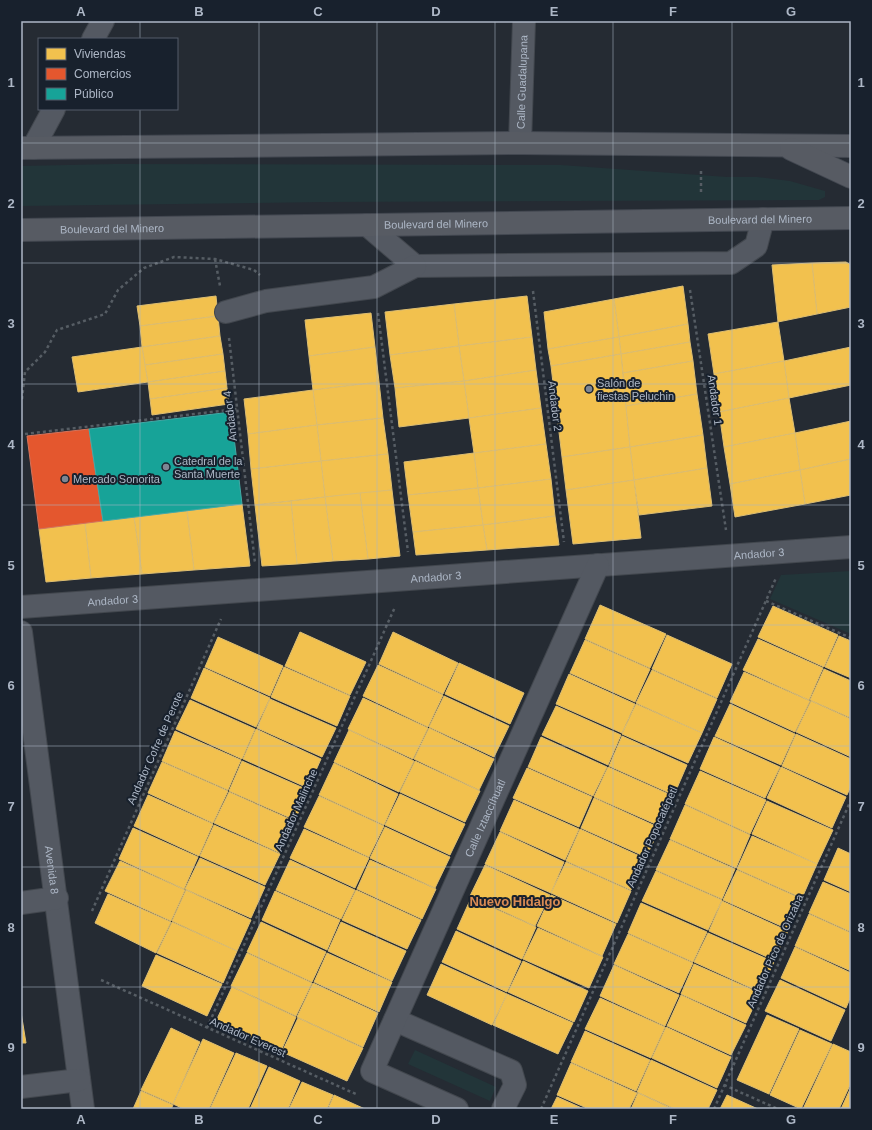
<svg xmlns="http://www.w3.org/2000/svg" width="872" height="1130" font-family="Arial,sans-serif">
	<rect width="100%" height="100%" fill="#252b33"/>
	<g fill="#223539">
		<path d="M115,164L561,165L727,177H757L790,181L825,191V197L819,200L324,202L21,206V166Z"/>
		<path d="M851,571V634L770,599L781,575Z"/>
		<path d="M415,1050L496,1087L490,1101L408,1064Z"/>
	</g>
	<g fill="#f2c14e" stroke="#ddbe72">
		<path d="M846,262L851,265V307L817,314L812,263Z"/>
		<path d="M812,263L817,314L778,322L772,265Z"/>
		<path d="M683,286L688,324L619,337L614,299Z"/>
		<path d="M216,296L218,316L140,326L137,306Z"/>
		<path d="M527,296L532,337L459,346L454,304Z"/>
		<path d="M614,299L619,337L548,349L544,312Z"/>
		<path d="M454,304L459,346L390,355L385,312Z"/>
		<path d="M371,313L375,347L309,356L305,320Z"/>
		<path d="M218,316L220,336L142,347L140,326Z"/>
		<path d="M778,322L784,361L714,374L708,334Z"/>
		<path d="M688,324L690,342L621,354L619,337Z"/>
		<path d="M220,336L223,354L145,365L142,347Z"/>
		<path d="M532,337L536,370L464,381L459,346Z"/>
		<path d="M619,337L621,354L551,366L548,349Z"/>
		<path d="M690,342L693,361L623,373L621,354Z"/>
		<path d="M459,346L464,381L395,388L390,355Z"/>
		<path d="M142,347L148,382L78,392L72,357Z"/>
		<path d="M375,347L379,382L313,390L309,356Z"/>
		<path d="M851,347V385L789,398L784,361Z"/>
		<path d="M223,354L225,371L148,382L145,365Z"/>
		<path d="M621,354L630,447L562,457L551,366Z"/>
		<path d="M693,361L697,394L626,406L623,373Z"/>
		<path d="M784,361L789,398L719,412L714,374Z"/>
		<path d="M536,370L541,408L469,418L464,381Z"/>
		<path d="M225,371L227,388L150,399L148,382Z"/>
		<path d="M464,381L469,418L399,427L395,388Z"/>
		<path d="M379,382L383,418L317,425L313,390Z"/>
		<path d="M227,388L229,404L152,415L150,399Z"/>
		<path d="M313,390L317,425L248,434L244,399Z"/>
		<path d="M697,394L703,435L630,447L626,406Z"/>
		<path d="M789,398L795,433L724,447L719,412Z"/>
		<path d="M541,408L546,444L474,453L469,418Z"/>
		<path d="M383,418L388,454L321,461L317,425Z"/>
		<path d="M851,421V459L800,470L795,433Z"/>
		<path d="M317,425L321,461L251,469L248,434Z"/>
		<path d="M795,433L800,470L730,484L724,447Z"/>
		<path d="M703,435L707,468L634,480L630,447Z"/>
		<path d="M546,444L551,479L478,488L474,453Z"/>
		<path d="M630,447L634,480L566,490L562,457Z"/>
		<path d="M474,453L478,488L408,495L404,462Z"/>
		<path d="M388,454L392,490L325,497L321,461Z"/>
		<path d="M851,459V495L805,504L800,470Z"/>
		<path d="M321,461L325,497L255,505L251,469Z"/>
		<path d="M707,468L712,506L639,515L634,480Z"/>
		<path d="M800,470L805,504L735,517L730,484Z"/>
		<path d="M551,479L555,516L483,525L478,488Z"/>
		<path d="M634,480L641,538L573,544L566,490Z"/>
		<path d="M478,488L483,525L413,532L408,495Z"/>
		<path d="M392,490L400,556L368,559L360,493Z"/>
		<path d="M360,493L368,559L333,561L325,497Z"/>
		<path d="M325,497L333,561L297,564L291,501Z"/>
		<path d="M291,501L297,564L262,566L255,505Z"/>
		<path d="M242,504L250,566L194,570L187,511Z"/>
		<path d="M187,511L194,570L142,574L134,517Z"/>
		<path d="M555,516L559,545L487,550L483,525Z"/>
		<path d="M134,517L142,574L91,578L85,523Z"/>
		<path d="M85,523L91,578L46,582L39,529Z"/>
		<path d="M483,525L487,550L416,555L413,532Z"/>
		<path d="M600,605L666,634L650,668L585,639Z"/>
		<path d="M773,606L838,635L824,667L758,637Z"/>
		<path d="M300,632L366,662L350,695L285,666Z"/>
		<path d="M393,632L458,663L443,694L379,664Z"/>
		<path d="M667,635L732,664L717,698L652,669Z"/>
		<path d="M839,636L851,641V678L825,667Z"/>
		<path d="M218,637L283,666L270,696L205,667Z"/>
		<path d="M758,639L823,668L809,700L743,670Z"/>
		<path d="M585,640L650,669L635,702L570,673Z"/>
		<path d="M459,663L524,693L510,724L445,694Z"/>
		<path d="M378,665L443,695L428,727L363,696Z"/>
		<path d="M284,667L350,696L337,726L271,697Z"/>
		<path d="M204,668L270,698L256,727L191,698Z"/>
		<path d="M824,669L851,681V718L810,700Z"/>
		<path d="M652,670L717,699L702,733L636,703Z"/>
		<path d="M744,672L810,701L795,732L730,702Z"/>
		<path d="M569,674L635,704L622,733L556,704Z"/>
		<path d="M444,696L509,726L494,757L429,727Z"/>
		<path d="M363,698L428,728L413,759L348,729Z"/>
		<path d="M270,699L336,728L322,757L257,728Z"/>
		<path d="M190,700L255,729L242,759L176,729Z"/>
		<path d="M811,701L851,719V757L796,732Z"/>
		<path d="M636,704L702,733L688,763L622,734Z"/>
		<path d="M730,704L795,734L781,765L715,736Z"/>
		<path d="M556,706L621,735L608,765L542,735Z"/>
		<path d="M429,728L494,759L479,790L414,759Z"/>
		<path d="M256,729L321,759L308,788L243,759Z"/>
		<path d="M349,730L414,761L399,792L334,762Z"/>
		<path d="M175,731L241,760L228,790L162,761Z"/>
		<path d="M796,734L851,759V786L847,795L782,766Z"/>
		<path d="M622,736L687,765L674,795L609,766Z"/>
		<path d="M541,737L607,767L593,796L528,767Z"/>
		<path d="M714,737L780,767L765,798L700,769Z"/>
		<path d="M242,761L308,790L295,820L229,791Z"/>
		<path d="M415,761L480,791L465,822L400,792Z"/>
		<path d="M162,762L228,791L213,823L148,793Z"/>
		<path d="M334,763L398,794L384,825L319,795Z"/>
		<path d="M608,767L673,796L660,826L594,797Z"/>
		<path d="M781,767L846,797L832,828L767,798Z"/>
		<path d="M527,768L592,797L579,827L513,798Z"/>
		<path d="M700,771L766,800L750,834L685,804Z"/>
		<path d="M229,792L294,821L280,853L214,823Z"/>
		<path d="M400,794L465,824L450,855L385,825Z"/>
		<path d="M148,795L213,824L199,856L134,826Z"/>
		<path d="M319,796L384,826L369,857L304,827Z"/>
		<path d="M594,798L660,828L646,857L581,828Z"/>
		<path d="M514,800L579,829L565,860L500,831Z"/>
		<path d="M767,801L833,830L817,864L752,834Z"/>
		<path d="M685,805L750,835L736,868L670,839Z"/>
		<path d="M214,825L280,854L265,885L200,856Z"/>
		<path d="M385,827L450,857L435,888L370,858Z"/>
		<path d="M133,828L198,857L184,889L119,859Z"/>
		<path d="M304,829L369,858L355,888L290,858Z"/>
		<path d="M580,829L646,859L631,890L566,861Z"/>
		<path d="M500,832L564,862L551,893L485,864Z"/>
		<path d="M752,836L817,864L802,898L737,869Z"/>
		<path d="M670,840L735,869L722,899L656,870Z"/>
		<path d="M838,848L851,854V892L824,880Z"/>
		<path d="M200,858L265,887L251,918L185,889Z"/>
		<path d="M290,860L355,890L341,919L276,890Z"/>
		<path d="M370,860L436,889L422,919L357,889Z"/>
		<path d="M120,861L185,890L171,921L105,891Z"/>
		<path d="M566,862L631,891L617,923L551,893Z"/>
		<path d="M485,865L550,895L535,926L470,896Z"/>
		<path d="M737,870L802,899L788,929L723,900Z"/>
		<path d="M656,871L722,900L708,930L642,901Z"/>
		<path d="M823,882L851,894V932L809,913Z"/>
		<path d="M186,890L251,920L237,951L172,921Z"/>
		<path d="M356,890L421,920L407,949L342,920Z"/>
		<path d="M275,891L340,920L327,950L262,920Z"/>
		<path d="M108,894L171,922L156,953L95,923Z"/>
		<path d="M551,895L616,924L602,956L537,926Z"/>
		<path d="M471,898L536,927L522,959L457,929Z"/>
		<path d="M722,901L788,931L774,960L709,931Z"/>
		<path d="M641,903L707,932L693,962L628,933Z"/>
		<path d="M809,914L851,933V971L795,946Z"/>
		<path d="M172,922L237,951L223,983L157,953Z"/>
		<path d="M261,922L326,952L312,982L247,952Z"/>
		<path d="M341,922L406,951L392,981L328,951Z"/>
		<path d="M538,928L603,957L589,988L523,959Z"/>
		<path d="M456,931L521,961L507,992L442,962Z"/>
		<path d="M708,933L774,962L760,992L694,962Z"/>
		<path d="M628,934L693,963L679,993L614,964Z"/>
		<path d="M795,947L851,973V996L846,1008L781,978Z"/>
		<path d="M247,953L312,983L296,1016L231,986Z"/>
		<path d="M327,953L392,982L379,1012L314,982Z"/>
		<path d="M156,955L222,984L207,1016L142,986Z"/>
		<path d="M523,961L588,991L574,1022L508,992Z"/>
		<path d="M441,964L507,994L492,1025L427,995Z"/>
		<path d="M694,964L760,993L746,1023L681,994Z"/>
		<path d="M614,965L679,995L665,1026L600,996Z"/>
		<path d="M780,980L845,1010L831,1041L765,1011Z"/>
		<path d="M313,983L378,1013L363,1047L297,1017Z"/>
		<path d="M232,987L296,1017L281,1051L216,1021Z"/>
		<path d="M507,994L573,1023L558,1054L493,1025Z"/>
		<path d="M681,995L746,1025L731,1055L667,1026Z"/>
		<path d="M600,998L665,1027L651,1058L585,1029Z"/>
		<path d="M21,1012L26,1043H21Z"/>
		<path d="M767,1015L799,1029L769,1094L737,1080Z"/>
		<path d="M298,1018L363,1048L347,1081L282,1052Z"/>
		<path d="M666,1027L731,1057L717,1088L652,1058Z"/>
		<path d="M171,1028L200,1042L173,1104L141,1090Z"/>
		<path d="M800,1030L832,1044L801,1109L770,1095Z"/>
		<path d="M585,1031L650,1060L636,1091L571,1062Z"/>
		<path d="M203,1039L234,1053L209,1109H184L173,1104Z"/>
		<path d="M833,1044L851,1052V1083L839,1109H803Z"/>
		<path d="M236,1053L267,1066L248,1109H210Z"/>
		<path d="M651,1060L717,1090L708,1109H675L637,1092Z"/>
		<path d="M571,1063L637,1093L629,1109H589L557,1095Z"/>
		<path d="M269,1067L300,1081L288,1109H250Z"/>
		<path d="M302,1082L333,1095L327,1109H289Z"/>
		<path d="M851,1087V1109H841Z"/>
		<path d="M141,1091L173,1105L171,1109H133Z"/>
		<path d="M638,1093L673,1109H631Z"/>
		<path d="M334,1095L365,1109H328Z"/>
		<path d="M727,1095L758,1109H720Z"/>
		<path d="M557,1097L584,1109H551Z"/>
	</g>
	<path fill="#e4572e" stroke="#d4745c" d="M89,429L103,521L39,529L27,436Z"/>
	<path fill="#17a398" stroke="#44a9a6" d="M231,412L242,504L103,521L89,429Z"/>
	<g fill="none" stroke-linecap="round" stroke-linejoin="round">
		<g stroke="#42474e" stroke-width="24">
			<g id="minor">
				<path d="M93,39L103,21"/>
				<path id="s1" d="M520,143L524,21"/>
				<path d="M33,148L54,109"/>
				<path d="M367,225L415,266L731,263L756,246L763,219"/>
				<path d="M226,312L266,301L374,287L415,266"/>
				<path id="s2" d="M21,607L851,547"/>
				<path id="s3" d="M21,632L83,1109"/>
				<path d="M21,903L57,898"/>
				<path d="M395,1020L511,1071L515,1085L503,1109"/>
				<path d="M21,1087L79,1080"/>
				<path id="s4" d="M457,1109L372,1071L598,565"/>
			</g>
		</g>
		<g stroke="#424750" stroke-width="24">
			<g id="major">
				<path d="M21,148L520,143L851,146"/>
				<path d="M791,149L851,177"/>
				<path id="s5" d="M21,230L851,218"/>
			</g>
		</g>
		<g stroke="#565d64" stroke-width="2.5" stroke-dasharray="3 3" stroke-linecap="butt">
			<path d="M701,171V194"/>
			<path d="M215,259L220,286"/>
			<path d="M690,290L726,530"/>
			<path d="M533,291L564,542"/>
			<path d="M378,313L408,552"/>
			<path d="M229,338L255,563"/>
			<path d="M22,399L25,372L45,352L57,330L105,314L118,290L144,268L174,257L215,259L254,270L260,275"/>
			<path d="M25,434L237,409"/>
			<path d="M766,601L851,638"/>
			<path d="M92,911L221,619"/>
			<path d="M101,980L358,1095"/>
			<path d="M207,1028L395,607"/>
			<path d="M724,1085L778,1109"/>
			<path d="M541,1109L776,578"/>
			<path d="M714,1109L851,800"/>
		</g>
		<use href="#minor" stroke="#545962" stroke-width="22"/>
		<use href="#major" stroke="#575b63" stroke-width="22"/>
	</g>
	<path fill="none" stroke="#adb7c6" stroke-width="1" stroke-opacity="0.55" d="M140,21V39M259,21V1109M377,21V1109M495,21V1109M613,21V1109M732,21V1109M140,109V1109M21,143H851M21,263H851M21,384H851M21,505H851M21,625H851M21,746H851M21,867H851M21,987H851"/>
	<g fill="#7d8693" stroke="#18212d" stroke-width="1.5">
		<circle cx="589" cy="389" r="4"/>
		<circle cx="166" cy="467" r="4"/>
		<circle cx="65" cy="479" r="4"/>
	</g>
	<g text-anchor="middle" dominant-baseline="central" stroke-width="4" stroke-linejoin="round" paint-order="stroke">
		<g font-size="11" fill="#adb7c6" stroke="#18212d">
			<text stroke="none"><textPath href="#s1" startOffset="61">Calle Guadalupana</textPath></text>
			<text stroke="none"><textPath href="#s5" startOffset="739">Boulevard del Minero</textPath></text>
			<text stroke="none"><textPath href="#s5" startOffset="415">Boulevard del Minero</textPath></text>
			<text stroke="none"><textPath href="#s5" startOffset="91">Boulevard del Minero</textPath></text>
			<text transform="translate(715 400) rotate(82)">Andador 1</text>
			<text transform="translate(555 406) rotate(83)">Andador 2</text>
			<text transform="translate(230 416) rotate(-97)">Andador 4</text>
			<text stroke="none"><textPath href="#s2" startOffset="740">Andador 3</textPath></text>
			<text stroke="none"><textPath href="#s2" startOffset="416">Andador 3</textPath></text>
			<text stroke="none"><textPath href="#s2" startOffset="92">Andador 3</textPath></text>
			<text transform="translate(155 748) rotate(-66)">Andador Cofre de Perote</text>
			<text transform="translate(296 810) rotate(-66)">Andador Malinche</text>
			<text stroke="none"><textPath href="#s4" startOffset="370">Calle Iztaccíhuatl</textPath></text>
			<text transform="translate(652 837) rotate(-66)">Andador Popocatépetl</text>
			<text stroke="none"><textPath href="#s3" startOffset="240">Avenida 8</textPath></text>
			<text transform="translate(775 951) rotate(-66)">Andador Pico de Orizaba</text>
			<text transform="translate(248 1037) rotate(24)">Andador Everest</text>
		</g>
		<g font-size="11" fill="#adb7c6" stroke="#18212d" text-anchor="start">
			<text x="597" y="383">Salón de<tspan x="597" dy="13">fiestas Peluchin</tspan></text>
			<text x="174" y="461">Catedral de la<tspan x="174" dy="13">Santa Muerte</tspan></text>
			<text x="73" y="479">Mercado Sonorita</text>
		</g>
		<g font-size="13" font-weight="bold" fill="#d98b54" stroke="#18212d">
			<text x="515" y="901">Nuevo Hidalgo</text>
		</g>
	</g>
	<rect width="872" height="1130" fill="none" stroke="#18212d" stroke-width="44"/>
	<rect x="38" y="38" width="140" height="72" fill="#18212d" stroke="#545d6a"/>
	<rect x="46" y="48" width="20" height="12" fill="#f2c14e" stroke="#545d6a"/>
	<text x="74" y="58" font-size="12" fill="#adb7c6">Viviendas</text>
	<rect x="46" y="68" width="20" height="12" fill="#e4572e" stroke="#545d6a"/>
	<text x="74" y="78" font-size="12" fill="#adb7c6">Comercios</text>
	<rect x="46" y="88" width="20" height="12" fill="#17a398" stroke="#545d6a"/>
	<text x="74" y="98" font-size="12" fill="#adb7c6">Público</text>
	<rect x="22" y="22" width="828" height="1086" fill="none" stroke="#adb7c6" stroke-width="1.5"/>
	<g font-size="13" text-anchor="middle" font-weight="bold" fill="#adb7c6">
		<text x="81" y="16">A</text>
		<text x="199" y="16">B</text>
		<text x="318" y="16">C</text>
		<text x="436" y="16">D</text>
		<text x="554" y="16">E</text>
		<text x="673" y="16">F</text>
		<text x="791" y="16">G</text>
		<text x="11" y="87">1</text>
		<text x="861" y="87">1</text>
		<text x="11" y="208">2</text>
		<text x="861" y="208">2</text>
		<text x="11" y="328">3</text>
		<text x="861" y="328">3</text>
		<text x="11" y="449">4</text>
		<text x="861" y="449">4</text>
		<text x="11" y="570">5</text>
		<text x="861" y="570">5</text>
		<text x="11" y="690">6</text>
		<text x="861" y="690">6</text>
		<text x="11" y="811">7</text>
		<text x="861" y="811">7</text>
		<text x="11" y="932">8</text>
		<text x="861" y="932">8</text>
		<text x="11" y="1052">9</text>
		<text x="861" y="1052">9</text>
		<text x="81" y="1124">A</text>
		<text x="199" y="1124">B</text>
		<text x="318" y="1124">C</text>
		<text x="436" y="1124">D</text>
		<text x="554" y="1124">E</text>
		<text x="673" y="1124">F</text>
		<text x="791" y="1124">G</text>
	</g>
</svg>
